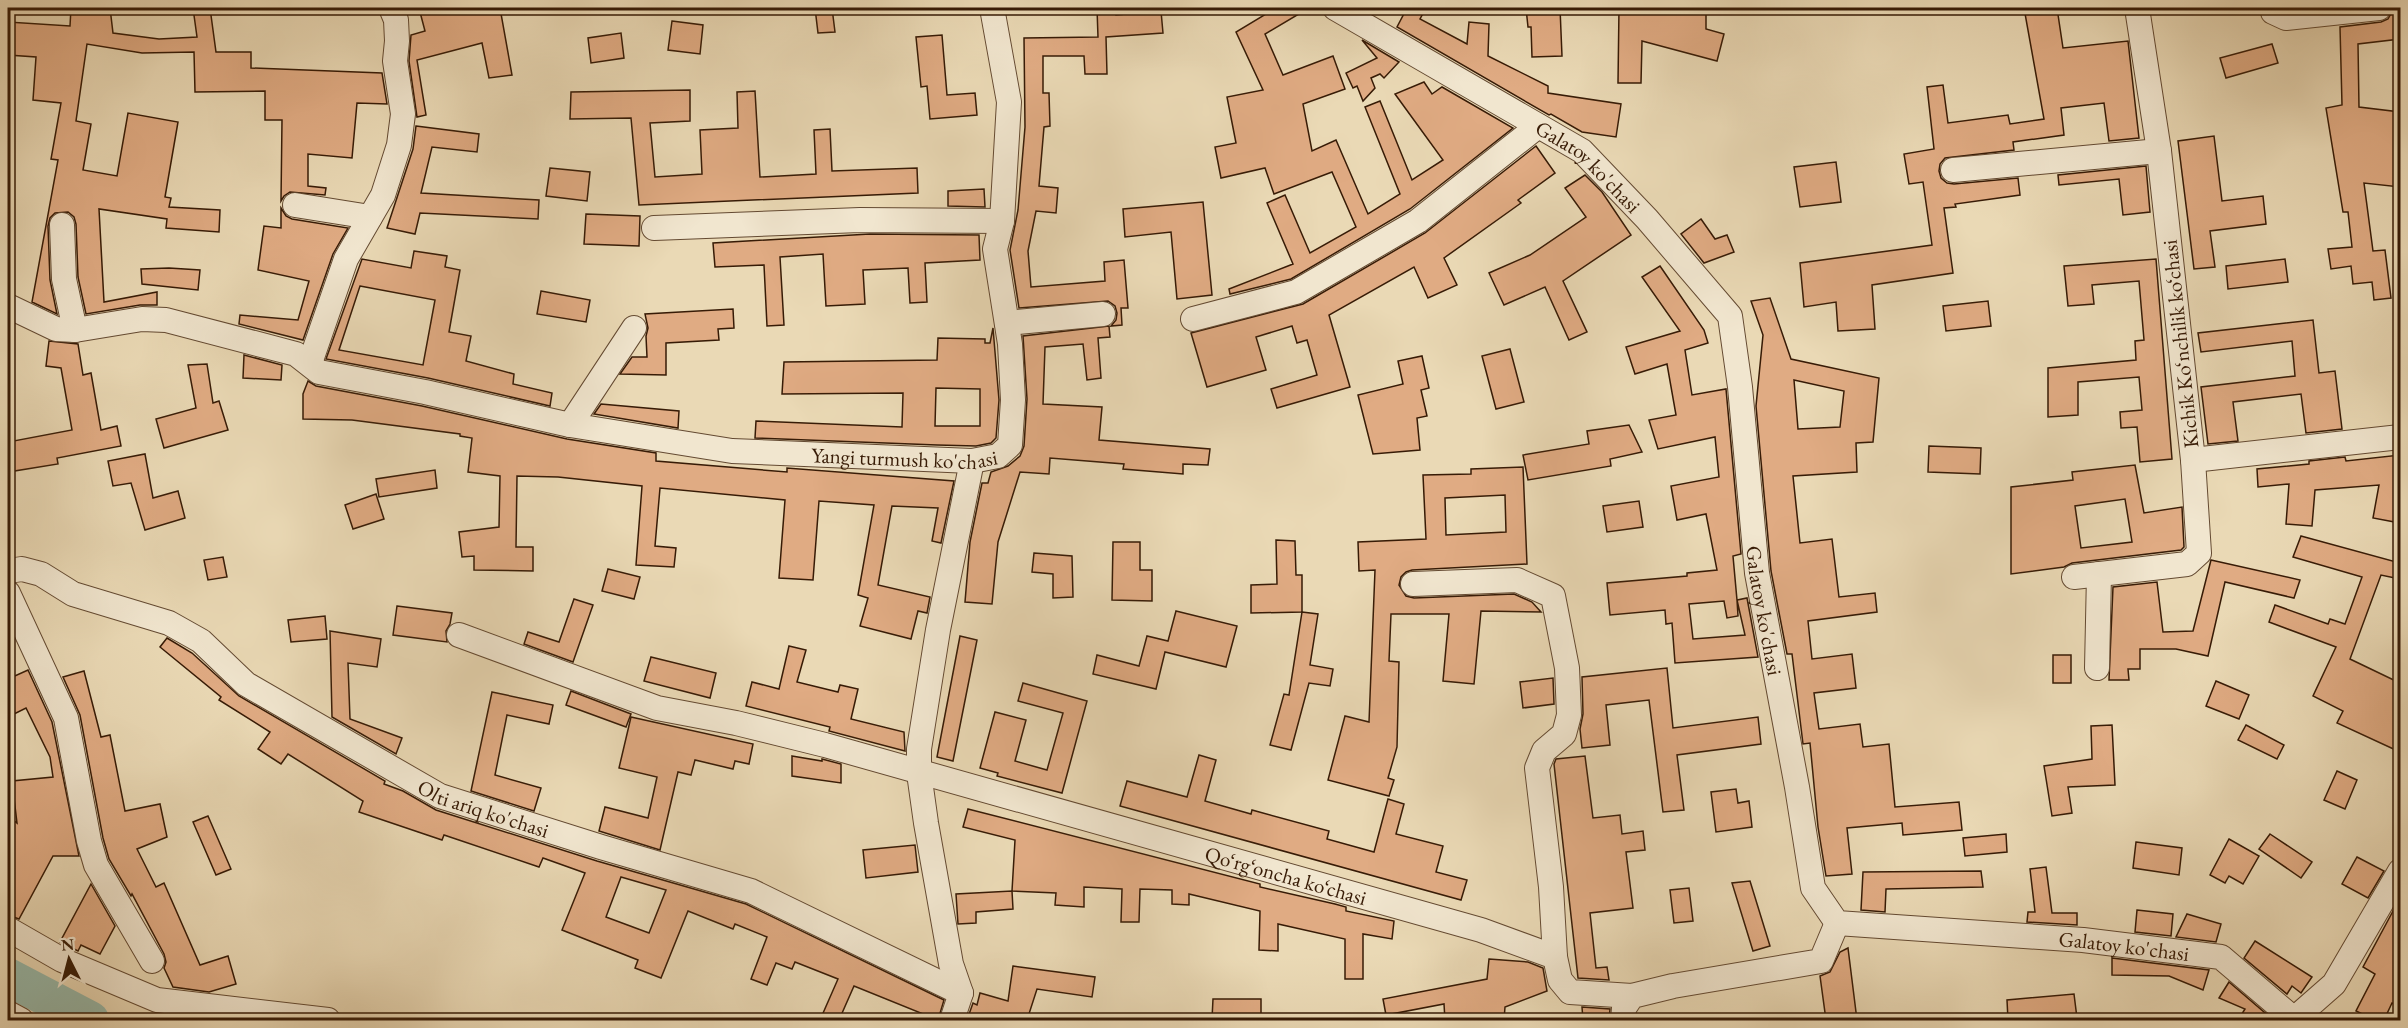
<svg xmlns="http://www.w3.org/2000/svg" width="2408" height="1028" font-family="'EB Garamond',serif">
	<rect width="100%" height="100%" fill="#ead9b5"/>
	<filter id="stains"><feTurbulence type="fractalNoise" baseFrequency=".00333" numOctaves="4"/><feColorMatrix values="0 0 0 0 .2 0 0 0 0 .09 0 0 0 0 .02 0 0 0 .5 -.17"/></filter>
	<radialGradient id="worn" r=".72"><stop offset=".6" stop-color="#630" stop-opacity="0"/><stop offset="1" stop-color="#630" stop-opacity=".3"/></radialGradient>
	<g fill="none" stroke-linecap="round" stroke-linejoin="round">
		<path stroke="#98baab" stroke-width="38" d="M8,977L90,1020"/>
	</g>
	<g fill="#e0ab83" stroke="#371b06" stroke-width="1.5" fill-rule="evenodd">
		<path d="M71,8H110L113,33L159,39L197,37L193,8H210L216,52H251V68L382,73L387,104L357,103L352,158L308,154V186L326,188L325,195L290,192L284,196L281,201L282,120H265V91L195,92L194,52L142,53L87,44L76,121L91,124L83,170L117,176L128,113L178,122L165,197L171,198L169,207L220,210L219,232L166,228L167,219L99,209L104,302L157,292V305H140L86,314L78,277L76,224L74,217L68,212L55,213L50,218L48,226L50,280L57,314L32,302L58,160L51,159L61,103L33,100L36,57L8,55V22L70,26Z"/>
		<path d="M432,8H500L512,75L489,78L482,43L417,60L426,115L417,117L409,61L411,35L425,31L420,12L432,10Z"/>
		<path d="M815,8H832L835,32L818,33Z"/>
		<path d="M1097,8H1115L1116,15L1161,11L1163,33L1106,37L1107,74H1085L1084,56H1043V93H1049L1050,126L1044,127L1039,186L1058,188L1056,213L1036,211L1028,251L1031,287L1105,281L1104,262L1124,260L1128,308H1121L1122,325L1111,326L1116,320L1117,313L1115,306L1108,301L1019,308L1010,250L1018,210L1025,127L1024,38L1098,37Z"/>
		<path d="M1276,8H1309L1265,34L1283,75L1333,56L1345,89L1303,104L1312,151L1336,140L1368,214L1400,194L1365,107L1380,101L1412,180L1443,160L1395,94L1424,82L1432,94L1442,87L1513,128L1410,209L1291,279L1230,294L1229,289L1293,264L1267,203L1285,195L1310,253L1356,227L1332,172L1274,194L1265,168L1221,178L1215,147L1236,143L1227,97L1263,90L1236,32Z"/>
		<path d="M1407,8H1426L1420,19L1467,44L1469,22L1489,24L1488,56L1548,86V93L1621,104L1616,137L1582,132L1551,114L1549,115L1397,27Z"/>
		<path d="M1526,8H1560L1562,56L1532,57L1531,27H1528Z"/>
		<path d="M1619,8H1706V29L1724,34L1717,61L1642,41L1641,83H1618Z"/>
		<path d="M2024,8H2057L2063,48L2128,41L2139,138L2109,141L2104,103L2061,108L2064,135L2013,142L2014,150L1945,158L1940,164L1939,171L1941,178L1947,183L1954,184L2018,178L2020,195L1955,204L1956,207L1944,208L1953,273L1872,285L1875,329L1838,331L1836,302L1804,307L1800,263L1932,245L1923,182L1909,184L1904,154L1934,149L1927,87L1943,85L1948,123L2008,115L2010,124L2044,119Z"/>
		<path d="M2400,9V39L2358,44L2359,107L2400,112V187L2364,183L2373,251L2385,250L2391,298L2374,300L2372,282L2353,284L2351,266L2331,269L2328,249L2352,247L2348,212H2343L2326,108L2342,105L2340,27L2381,22L2388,19L2393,10Z"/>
		<path d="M672,21L703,25L700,54L668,50Z"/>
		<path d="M621,33L624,58L591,63L588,38Z"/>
		<path d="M942,35L947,95L975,93L977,115L930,119L927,86L921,87L916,37Z"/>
		<path d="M1362,40L1399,62L1384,78L1380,74L1371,78L1375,88L1363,101L1357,86L1353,88L1346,73L1377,58Z"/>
		<path d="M2272,44L2278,63L2226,78L2220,58Z"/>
		<path d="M690,90V121L650,123L655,177L702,174L700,130L738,128L737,92L755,91L760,177L816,174L814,130L830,129L832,171L917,168L918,193L639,205L631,118L570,119L571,92Z"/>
		<path d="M416,126L479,134L477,152L432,147L421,193L539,200L538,219L420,213L415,234L387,228L413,149Z"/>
		<path d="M2214,136L2222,201L2263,196L2266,224L2210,231L2215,267L2194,269L2178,141Z"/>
		<path d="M1536,146L1555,173L1518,200L1521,203L1444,258L1457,285L1428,298L1414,267L1329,315L1350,387L1277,408L1271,389L1317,375L1307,340L1297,343L1292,326L1256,337L1266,370L1207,387L1191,333L1303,304L1425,233Z"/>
		<path d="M1836,162L1841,202L1800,207L1794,167Z"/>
		<path d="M2146,166L2150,212L2123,215L2119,179L2059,185L2058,175Z"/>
		<path d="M550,168L590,172L587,201L546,196Z"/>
		<path d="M1585,175L1602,192L1631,235L1563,281L1587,332L1569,340L1545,287L1504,305L1489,273L1530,255L1586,217L1565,188Z"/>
		<path d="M984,189L985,207L948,206V191Z"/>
		<path d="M1203,202L1212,295L1177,299L1171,232L1125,237L1123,209Z"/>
		<path d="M281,208L286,216L292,219L348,228L333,254L303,340L239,324L240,315L298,320L309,281L258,270L264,226L281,228Z"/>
		<path d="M586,214L640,216L639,246L584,244Z"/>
		<path d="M1701,219L1715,239L1727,235L1734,252L1704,263L1681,234Z"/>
		<path d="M870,234L979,235L980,260L925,263L927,302L910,303L908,268L863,270L865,304L826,306L823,254L780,257L784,325L767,326L764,265L715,267L713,243Z"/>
		<path d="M414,251L447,256L445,267L460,270L449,332L471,336L466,361L514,374L513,384L552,393L550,406L428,378L326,359L362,259L411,268ZM360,286L435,300L423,365L339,350Z"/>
		<path d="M2156,259L2172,459L2140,462L2137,427L2121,428L2120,412L2142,410L2139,377L2078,382V415L2048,417V368L2136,360L2135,341L2144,340L2139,281L2092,285L2094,304L2068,306L2064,266Z"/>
		<path d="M2285,259L2288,282L2228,289L2226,266Z"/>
		<path d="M1660,266L1704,330L1708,343L1685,350L1692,395L1726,389L1741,554L1733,556L1737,600L1747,598L1758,657L1675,663L1672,623L1666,624L1665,610L1610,615L1607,583L1687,576V573L1717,570L1706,514L1677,520L1671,486L1719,477L1715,437L1658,449L1649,420L1676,415L1667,364L1635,374L1626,347L1680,331L1642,277ZM1737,600L1745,635L1693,639L1689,604L1724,601L1727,618L1738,616Z"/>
		<path d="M169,268L200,270L198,290L142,284L141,269Z"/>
		<path d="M541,291L590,300L586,322L537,314Z"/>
		<path d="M1770,298L1791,359L1879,378L1873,442L1856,443L1857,472L1793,476L1800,543L1832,539L1839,597L1875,593L1877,612L1808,621L1812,659L1852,654L1856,688L1814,693L1819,729L1860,724L1863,747L1889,744L1895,807L1959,802L1962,830L1903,835L1902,823L1847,828L1852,874L1826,876L1818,827L1810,743L1803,744L1792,654H1787L1771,571L1756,406L1763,335L1751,301ZM1794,380L1844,391L1840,427L1798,429Z"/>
		<path d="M1988,301L1991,326L1946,331L1943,306Z"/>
		<path d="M733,309L734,328L718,329L719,340L666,343V375L620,374L632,357H647L646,336L648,328L645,314Z"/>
		<path d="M2313,320L2319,373L2335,371L2342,429L2306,433L2301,394L2233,402L2238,441L2208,444L2201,387L2295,376L2292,341L2201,352L2198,333Z"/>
		<path d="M1109,326L1110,337L1098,338L1101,378L1087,380L1083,344L1045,347L1043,404L1102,407L1099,440L1210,449L1208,465L1183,464V474L1123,469L1124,464L1050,458L1049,474L1020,472L998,542L992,604L965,602L970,542L982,483H988L991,472L1008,466L1020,456L1024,446L1027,399L1023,336Z"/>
		<path d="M993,328L999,400L996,438L991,443L976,446L937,445L755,438L756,421L902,427L903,393L782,394L784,362L937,360L938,338L985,339V343H990ZM936,388L980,389V426H935Z"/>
		<path d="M49,341L78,344L83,375L91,373L101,430L117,426L121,446L57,458L58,464L8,472V442L72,430L61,368L46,366Z"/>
		<path d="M1510,349L1524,402L1496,409L1482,356Z"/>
		<path d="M244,355L282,365L281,380L243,378Z"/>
		<path d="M1422,356L1429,388L1421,390L1427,416L1417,418L1420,450L1373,454L1358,395L1403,384L1398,361Z"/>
		<path d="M207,364L213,403L219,401L228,430L164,448L156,419L196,408L188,365Z"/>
		<path d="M308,381L316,386L422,406L567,439L656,453V461L787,472V468L954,481L941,543L932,541L938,508L892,506L878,585L930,597L927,613L918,611L911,639L860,626L868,598L858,595L874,505L819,501L813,580L779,578L785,500L660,488L655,546L676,548L674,567L636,565L642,486L558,477L517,476L516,547H533V571L474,570V556L462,557L459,532L499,527L500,476L468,472L472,438L460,436V434L352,420L303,419V394Z"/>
		<path d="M601,404L679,411L678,428L594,414Z"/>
		<path d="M1629,425L1642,452L1610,459L1611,466L1528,480L1523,455L1589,444L1587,431Z"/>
		<path d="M1929,446L1981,448L1980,474L1928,472Z"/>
		<path d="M145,454L153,498L178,491L185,518L145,530L131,483L113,486L108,461Z"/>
		<path d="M2400,455V523L2373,518L2379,485L2315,490L2312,526L2286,524L2289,484L2258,487L2257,469L2309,464V461L2345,457L2346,461Z"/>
		<path d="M2135,465L2144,513L2182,507L2184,547L2181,550L2072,563L2064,567L2011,574V487L2073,480L2072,472ZM2125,499L2132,542L2081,548L2075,506Z"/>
		<path d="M1523,467L1527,564L1412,570L1406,572L1401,577L1399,585L1406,596L1414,598L1514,594L1532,602L1541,612L1481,611L1474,684L1443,681L1449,614H1391L1389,661L1399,662L1397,747L1388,778L1394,780L1389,796L1328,780L1345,716L1369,722L1375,570L1359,571L1358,542L1426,539L1423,475L1471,474V469ZM1505,495L1506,532L1446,535L1445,498Z"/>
		<path d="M435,470L437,488L379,497L376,479Z"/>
		<path d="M376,494L384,519L353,529L345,505Z"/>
		<path d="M1639,501L1643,527L1607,532L1603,506Z"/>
		<path d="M2301,536L2400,563V579L2381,575L2350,659L2400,683V752L2337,723L2343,711L2313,696L2336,647L2269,622L2275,605L2328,624L2330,619L2345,624L2362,577L2293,557Z"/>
		<path d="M1276,540L1295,541L1296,575H1302V612L1251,613V585L1277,584Z"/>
		<path d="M1113,542H1140V570H1152V601L1112,600Z"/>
		<path d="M1034,553L1072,556L1073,597L1053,598V574L1032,572Z"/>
		<path d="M223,557L227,577L208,580L204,560Z"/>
		<path d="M2211,560L2300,580L2294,598L2225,582L2208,656L2176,649H2140V669H2128L2129,680H2109L2113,587L2157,582L2163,632L2193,631Z"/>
		<path d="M608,569L640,577L634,599L602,591Z"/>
		<path d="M574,599L593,605L573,662L524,644L528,632L559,642Z"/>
		<path d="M397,606L452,613L450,624L446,631L447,642L393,635Z"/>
		<path d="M1176,611L1237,626L1226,667L1165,652L1156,689L1093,674L1097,655L1139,666L1147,636L1168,641Z"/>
		<path d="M1302,612L1318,614L1310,665L1333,669L1330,686L1309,683L1291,750L1270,745L1284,694L1289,695Z"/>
		<path d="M325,616L327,639L291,642L288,620Z"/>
		<path d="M330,631L381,639L377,667L348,663L350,719L402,738L396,754L332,717Z"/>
		<path d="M960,636L977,640L953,761L937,757Z"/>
		<path d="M167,638L192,653L239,696L385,781L384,784L403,791L436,810L597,861L746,904L944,1000L938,1020L854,986L839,1020H820L838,979L795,962L792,969L776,963L767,985L751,979L767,937L735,924L733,929L688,911L661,978L635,968L638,960L562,930L585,873L543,858L539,867L444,835L442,840L359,812L363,801L288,754L281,764L258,749L270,732L219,700L221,697L160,647ZM621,877L666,890L649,933L606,917Z"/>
		<path d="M789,646L806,650L797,682L838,692L840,685L858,689L851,719L904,732L905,751L829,731L830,727L746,706L752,682L779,689Z"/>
		<rect x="2053" y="655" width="18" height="28"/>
		<path d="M651,657L716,673L710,698L644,681Z"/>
		<path d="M1667,668L1673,728L1758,717L1761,744L1677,755L1684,810L1663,812L1649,700L1606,705L1610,745L1582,748L1580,729L1583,714L1582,677Z"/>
		<path d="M28,670L52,722L79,856H53L19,919L8,915V816L17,823L12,781L53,777L50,757L26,708L8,717V679Z"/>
		<path d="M84,671L101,737L110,735L125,811L160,804L167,837L137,849L156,887L164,883L200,965L228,956L236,984L209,992L173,987L164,968L166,962L164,954L132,894L131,896L109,859L103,838L80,715L63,677Z"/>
		<path d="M1553,678L1554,704L1523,708L1520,682Z"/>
		<path d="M2216,681L2249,695L2239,719L2206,706Z"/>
		<path d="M1023,683L1087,701L1062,793L997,776L998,773L980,768L995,712L1026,720L1015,761L1047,770L1063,713L1018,701Z"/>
		<path d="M571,691L631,714L626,727L566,705Z"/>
		<path d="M492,692L553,705L549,724L507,715L495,775L541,788L534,811L471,791Z"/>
		<path d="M631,717L753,744L749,764L735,761L733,769L695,760L691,775L678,772L660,850L599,831L605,807L648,818L657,777L619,768Z"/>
		<path d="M2112,725L2115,785L2068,787L2072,813L2052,816L2044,766L2092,759L2091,726Z"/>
		<path d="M2246,725L2284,745L2277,759L2238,740Z"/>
		<path d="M1199,755L1216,760L1205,801L1251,814L1252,810L1329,831L1327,839L1374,852L1388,799L1404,804L1396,834L1443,846L1436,872L1467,880L1461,900L1120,806L1127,781L1187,797Z"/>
		<path d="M792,756L822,761V759L841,764V783L792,776Z"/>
		<path d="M1585,756L1593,818L1620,815L1622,834L1643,831L1645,850L1626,852L1633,908L1590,913L1596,968L1607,967L1609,980L1578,978L1554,764L1556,759Z"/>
		<path d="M2337,771L2357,780L2345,809L2324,800Z"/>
		<path d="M1736,789L1738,803L1749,801L1752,827L1716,832L1711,792Z"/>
		<path d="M968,809L1260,884V887L1335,904L1346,907V911L1394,921L1392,939L1363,934V979H1345V939L1278,924V951L1259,950L1260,911L1189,894V905L1172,904V890L1140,889L1139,922H1121L1122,889L1084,887V907L1055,905L1056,893L1012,891L1015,840L963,827Z"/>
		<path d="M208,816L231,869L216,875L193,822Z"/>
		<path d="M2006,834L2007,852L1965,856L1963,838Z"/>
		<path d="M2270,834L2312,862L2301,878L2259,849Z"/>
		<path d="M2229,839L2259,856L2243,884L2229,876L2225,883L2210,875Z"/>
		<path d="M2136,842L2182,848L2179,875L2133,868Z"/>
		<path d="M915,845L918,872L866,878L863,850Z"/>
		<path d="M2357,857L2384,871L2368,898L2342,884Z"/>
		<path d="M2046,867L2052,913H2077V925L2027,922L2028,912H2035L2030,869Z"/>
		<path d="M1981,871L1983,887L1886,889L1885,912L1861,910L1863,872Z"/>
		<path d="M1750,881L1770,946L1753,951L1732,883Z"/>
		<path d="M91,884L115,926L100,954L81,945L78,951L60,942Z"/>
		<path d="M1689,888L1693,921L1674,923L1670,890Z"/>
		<path d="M1012,891L1013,909L976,912V923L958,924L956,894Z"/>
		<path d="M2400,898V1007L2392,1003L2384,1020H2375L2356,1011L2375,974L2363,967Z"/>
		<path d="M2137,910L2173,914L2171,936L2135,932Z"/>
		<path d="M2187,914L2221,924L2216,942L2176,937Z"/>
		<path d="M2255,941L2312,977L2301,993L2292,986L2287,994L2244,958Z"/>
		<path d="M1848,948L1857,1020H1826L1820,976L1830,972L1840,952Z"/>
		<path d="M2112,958L2209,970L2203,990L2169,976L2112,975Z"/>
		<path d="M1489,959L1528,962L1543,968L1547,991L1505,1007L1504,1020H1445L1444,1004L1386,1015L1383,999L1487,979Z"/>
		<path d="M1013,966L1095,977L1092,997L1037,989L1027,1020H967L973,1003L977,1005L980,993L1008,1001Z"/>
		<path d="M2229,982L2271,1018L2270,1020H2238L2245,1009L2219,998Z"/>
		<path d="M2074,994L2077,1018L2008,1020L2007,1000Z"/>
		<path d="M1213,999H1261V1019H1212Z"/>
		<path d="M1582,1007L1610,1009L1609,1020H1583Z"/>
	</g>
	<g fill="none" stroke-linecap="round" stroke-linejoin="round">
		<g stroke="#644a32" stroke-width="26">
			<g id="minor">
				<path id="s1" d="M1335,8L1582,151L1647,219L1730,316L1740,387L1757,573L1797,787L1813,888L1837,923L2083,940L2221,957L2295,1020"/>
				<path d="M2272,8L2273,12L2286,18L2379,8"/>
				<path d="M1953,170L2159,151"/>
				<path d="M295,205L370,217"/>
				<path d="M62,225L64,279L75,330"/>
				<path d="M654,228L860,220L1002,221"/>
				<path id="s2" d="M8,306L56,329L75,330L142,319L166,320L296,354L319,372L425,392L570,425L732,451L972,461L998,456L1010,445L1013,400L1010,344L995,249L1002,221L1009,102L992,8"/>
				<path d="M1193,319L1296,292L1418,221L1538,126"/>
				<path d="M1007,323L1103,314"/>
				<path d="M310,363L346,259L383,195L399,145L403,114L395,61L397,41L396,20L391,8"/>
				<path d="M570,425L634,328"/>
				<path d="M2193,460L2400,437"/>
				<path id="s3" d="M8,571L22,569L41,574L73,594L169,623L201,641L246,684L440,796L601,847L751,891L961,993L952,1020"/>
				<path d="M2074,577L2187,564L2199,553L2193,460L2159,151L2137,8"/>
				<path d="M1413,584L1517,580L1553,596L1567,668L1569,715L1564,734L1544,751L1537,768L1551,887L1555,957"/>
				<path d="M8,593L66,718L89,841L96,865L152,961"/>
				<path id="s4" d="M459,635L657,708L736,723L825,745L1481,930L1555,957L1560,980L1570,992L1632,996"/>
				<path d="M2097,668L2099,574"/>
				<path d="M8,929L62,960L157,1000L328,1020"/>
				<path d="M961,993L951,964L926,823L919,773V749L938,630L972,461"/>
				<path d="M8,1013L21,1020"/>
				<path d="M1623,1020L1624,1008L1632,996L1673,986L1821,961L1837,923"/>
				<path d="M2293,1020L2334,984L2400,871"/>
			</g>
		</g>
		<use href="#minor" stroke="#f1e6cf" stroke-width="24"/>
	</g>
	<g text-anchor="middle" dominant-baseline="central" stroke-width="5" stroke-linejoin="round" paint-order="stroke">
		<g font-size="21" fill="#371b06" stroke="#f1e6cf">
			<text stroke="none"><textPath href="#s1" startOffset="300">Galatoy ko'chasi</textPath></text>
			<text transform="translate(2180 344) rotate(-96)">Kichik Ko‘nchilik ko‘chasi</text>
			<text stroke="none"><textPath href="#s2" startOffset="921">Yangi turmush ko'chasi</textPath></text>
			<text stroke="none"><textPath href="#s1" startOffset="804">Galatoy ko'chasi</textPath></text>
			<text stroke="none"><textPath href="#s3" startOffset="540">Olti ariq ko'chasi</textPath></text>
			<text stroke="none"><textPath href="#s4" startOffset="862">Qo‘rg‘oncha ko‘chasi</textPath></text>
			<text stroke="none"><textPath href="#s1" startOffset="1416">Galatoy ko'chasi</textPath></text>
		</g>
	</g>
	<rect width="2408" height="1028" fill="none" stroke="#ead9b5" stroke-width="30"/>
	<rect x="9" y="9" width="2390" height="1010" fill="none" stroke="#371b06" stroke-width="3"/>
	<rect x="15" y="15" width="2378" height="998" fill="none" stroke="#371b06" stroke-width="1.5"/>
	<g transform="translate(69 959) rotate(354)" stroke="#f1e6cf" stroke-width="4.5" paint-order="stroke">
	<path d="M0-4.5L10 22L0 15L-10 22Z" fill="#371b06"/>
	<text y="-9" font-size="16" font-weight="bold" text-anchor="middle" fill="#371b06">N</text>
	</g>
	<rect width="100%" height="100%" filter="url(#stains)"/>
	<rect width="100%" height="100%" fill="url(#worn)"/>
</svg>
